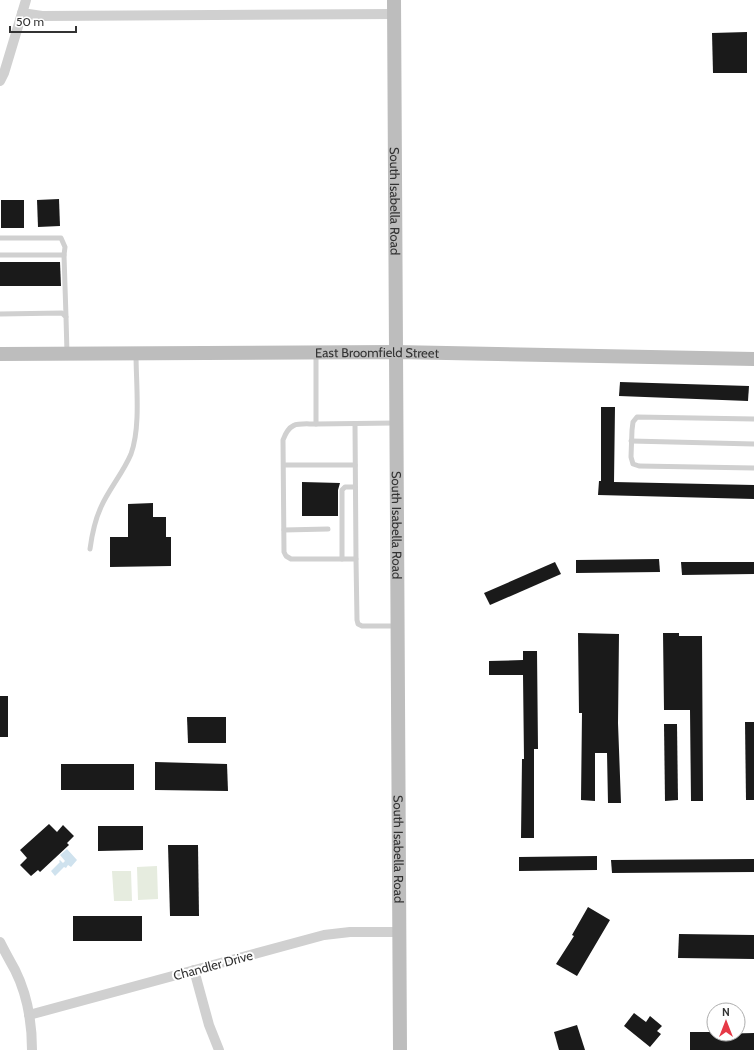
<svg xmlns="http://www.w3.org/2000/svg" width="754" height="1050" font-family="Cabin,sans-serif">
	<rect width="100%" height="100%" fill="#fff"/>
	<g fill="#e6ecdf">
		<path d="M157,866L158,899L138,900L137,867Z"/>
		<path d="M112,871H131L132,901H114Z"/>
	</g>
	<path fill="#cfe2ee" d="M67,849L77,860L71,867L68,865L66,868L64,867L55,876L51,871L60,862L59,861L60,860L63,863L65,861L60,855Z"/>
	<g fill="#1a1a1a">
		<path d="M747,32V73H713L712,33Z"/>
		<path d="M59,199L60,226L38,227L37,200Z"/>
		<rect x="1" y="200" width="23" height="28"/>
		<path d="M0,262H60L61,286H0Z"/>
		<path d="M620,382L749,386L748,401L619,396Z"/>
		<path d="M601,407H615L614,482L754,485V499L598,495L599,481H601Z"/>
		<path d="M302,482L340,483L338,490V516H302Z"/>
		<path d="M153,503V517H166V537H171V566L110,567V537H128V504Z"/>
		<path d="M659,559L660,572L576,573V560Z"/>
		<path d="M555,562L561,574L490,605L484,593Z"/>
		<path d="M681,562H754V574L682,575Z"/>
		<path d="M578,633L619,634L618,723L621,803H608L607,753H595V801L581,800L582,713H579Z"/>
		<path d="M663,633H679V636H702L703,801H691L690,710H664Z"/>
		<path d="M523,651H537L538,749H534V838H521L522,759H524L523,675H489V661L523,660Z"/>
		<rect x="0" y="696" width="8" height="41"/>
		<path d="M187,717H226V743H188Z"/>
		<path d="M745,722H754V800H746Z"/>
		<path d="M664,724H677L678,800L665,801Z"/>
		<path d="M155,762L227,764L228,791L155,790Z"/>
		<rect x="61" y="764" width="73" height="26"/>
		<path d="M49,824L57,832L63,825L74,836L67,843L69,845L40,872L38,870L31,876L20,865L27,858L20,850Z"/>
		<path d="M98,826H143V850L98,851Z"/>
		<path d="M168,845H198L199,916H170Z"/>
		<path d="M597,856V870L519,871V857Z"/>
		<path d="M754,859V872L612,873L611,860Z"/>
		<path d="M588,907L610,920L577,976L556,964L574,936L572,935Z"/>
		<rect x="73" y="916" width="69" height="25"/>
		<path d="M679,934L754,935V959L678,958Z"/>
		<path d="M634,1013L646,1022L650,1016L662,1026L657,1031L661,1034L650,1047L624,1026Z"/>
		<path d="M577,1025L585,1050H559L554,1032Z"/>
		<path d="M690,1032H714V1034L754,1033V1050H690Z"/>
	</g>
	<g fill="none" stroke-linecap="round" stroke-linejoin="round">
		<g stroke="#d0d0d0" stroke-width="5">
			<path d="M0,238H61L65,247L64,255L66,317"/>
			<path d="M0,255H64"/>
			<path d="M0,314L62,313L66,317L67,353"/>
			<path d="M316,353V424L395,423"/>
			<path d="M754,419L637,417L633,422L632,430L631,457L633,464L639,466L754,468"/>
			<path d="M316,424C298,424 290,421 283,440L284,552L286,556L291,559H356L357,620L358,624L362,626H397"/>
			<path d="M355,424L356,559"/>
			<path d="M631,441L754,444"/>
			<path d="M284,465H355"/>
			<path d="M284,530L328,529"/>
			<path d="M90,549C92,534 95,520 101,507C109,489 123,473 131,454C141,427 136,383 136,354"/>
			<path d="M342,559V490L345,487H355"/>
		</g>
		<g stroke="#d0d0d0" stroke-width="10">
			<path d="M22,13L42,16L394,14"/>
			<path d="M0,81L4,73L26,0"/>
			<path d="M0,942C5,952 10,961 15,970C27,994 32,1024 32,1050"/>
			<path d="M194,970L209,1025L219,1050"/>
			<path d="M29,1015L324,935L350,932H399"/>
		</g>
		<g stroke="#bdbdbd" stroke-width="14">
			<path id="s1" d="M394,0L400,1050"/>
			<path id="s2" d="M0,354L396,352L754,359"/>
		</g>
	</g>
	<g text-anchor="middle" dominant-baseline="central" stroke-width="4" stroke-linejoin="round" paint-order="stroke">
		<g font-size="13" fill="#333" stroke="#fff">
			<text stroke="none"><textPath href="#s1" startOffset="201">South Isabella Road</textPath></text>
			<text stroke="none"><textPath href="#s2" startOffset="377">East Broomfield Street</textPath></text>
			<text stroke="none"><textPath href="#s1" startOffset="525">South Isabella Road</textPath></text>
			<text stroke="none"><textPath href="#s1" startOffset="849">South Isabella Road</textPath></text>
			<text transform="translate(213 965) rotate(-15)">Chandler Drive</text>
		</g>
	</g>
	<g transform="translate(726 1022)"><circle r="19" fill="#ffffff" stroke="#adadad"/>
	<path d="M0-3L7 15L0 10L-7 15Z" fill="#e63946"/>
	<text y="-6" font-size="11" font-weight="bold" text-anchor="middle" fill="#333333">N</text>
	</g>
	<path d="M10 26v6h66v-6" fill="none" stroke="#333333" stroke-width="2"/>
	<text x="16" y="26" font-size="12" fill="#333333" stroke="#ffffff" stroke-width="3" paint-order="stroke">50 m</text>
</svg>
